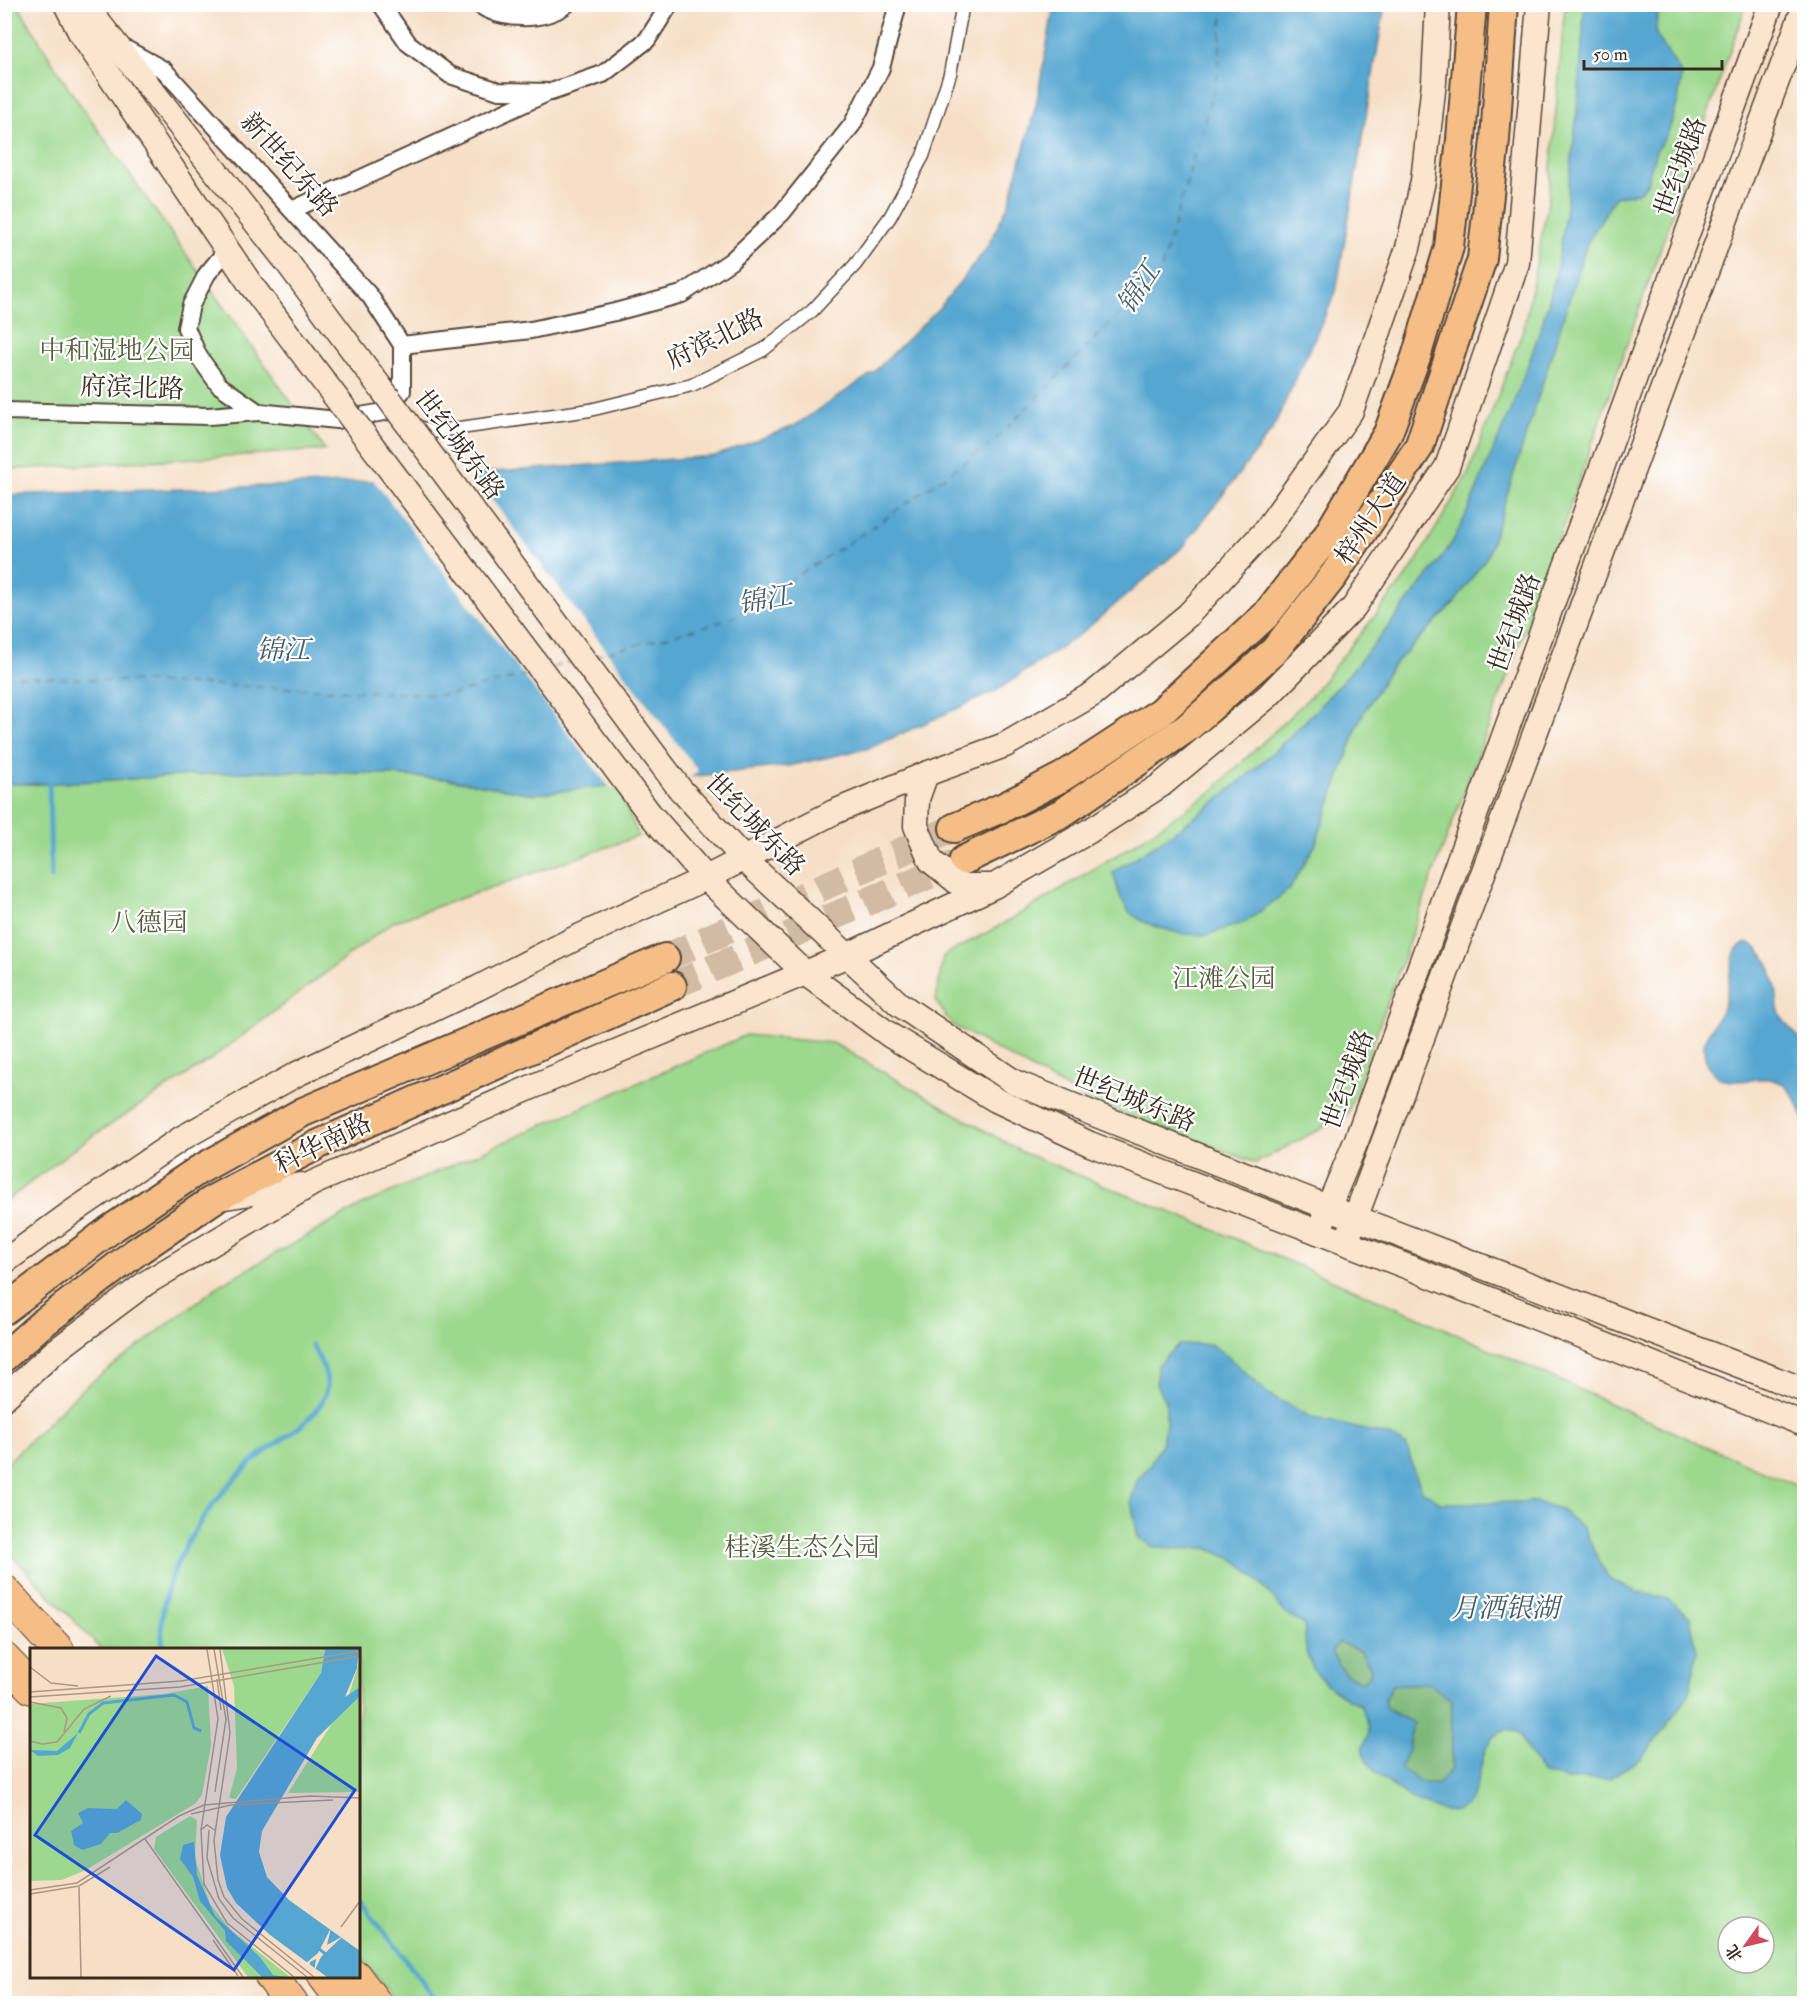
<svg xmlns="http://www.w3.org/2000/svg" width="1809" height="2008" font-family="'IM FELL Double Pica','Noto Serif SC',serif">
	<rect width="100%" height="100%" fill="#fff"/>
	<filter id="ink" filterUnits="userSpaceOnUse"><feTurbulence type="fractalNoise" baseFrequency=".0167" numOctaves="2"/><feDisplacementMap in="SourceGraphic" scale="12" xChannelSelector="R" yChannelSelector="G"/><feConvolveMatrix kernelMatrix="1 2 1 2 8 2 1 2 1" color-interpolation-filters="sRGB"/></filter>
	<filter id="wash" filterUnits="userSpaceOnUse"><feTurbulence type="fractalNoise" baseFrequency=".008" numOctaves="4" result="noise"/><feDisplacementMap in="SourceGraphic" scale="24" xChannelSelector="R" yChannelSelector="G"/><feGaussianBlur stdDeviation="1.35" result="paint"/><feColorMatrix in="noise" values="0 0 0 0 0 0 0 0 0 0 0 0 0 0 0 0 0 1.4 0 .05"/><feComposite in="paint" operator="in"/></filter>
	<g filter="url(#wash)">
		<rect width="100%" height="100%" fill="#f6dfc6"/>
		<g fill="#9cd88d" stroke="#6c8156" stroke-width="1.5" fill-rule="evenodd">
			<path d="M17,4L69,89L325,450L5,470L4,5Z"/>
			<path d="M1565,5H1746L1549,566L1438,861L1347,1115L1256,1163L1088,1101L951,1024L936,1001L943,956L1010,920L1128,848L1211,792L1310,697L1410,572L1469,472L1524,327L1548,203Z"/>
			<path d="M261,771L363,773L446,779L534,794L615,784L639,836L393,922L210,1060L79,1145L5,1202V784H44Z"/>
			<path d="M746,1035L833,1043L1022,1152L1229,1236L1419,1317L1662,1427L1804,1489V2003H397L359,1954L358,1650L101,1649L5,1548V1465L81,1390L221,1284L364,1204ZM1728,1927H1764V1963H1728Z"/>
		</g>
		<g fill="#7db878" stroke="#5c714b" stroke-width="1.5">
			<path d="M1338,1642L1361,1651L1371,1669L1370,1675L1362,1683L1345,1674L1331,1652Z"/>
			<path d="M1428,1683L1452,1700V1768L1437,1785L1421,1782L1400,1768L1408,1749L1405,1719L1386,1708L1384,1700L1392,1685Z"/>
		</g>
		<g fill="#55a6d0" stroke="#486877" stroke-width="1.5" fill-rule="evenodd">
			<path d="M1054,5H1385L1336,292L1272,430L1184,546L1082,633L996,691L870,748L788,766L534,794L446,779L363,773L261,771L44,784H5L4,495L328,484L715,456L794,426L874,372L941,306L986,249L1009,203L1036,105Z"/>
			<path d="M1584,5H1664L1657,17L1656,34L1682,75L1678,101L1669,131L1656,151L1647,183L1640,192L1615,197L1587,243L1488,555L1455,602L1390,669L1360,719L1315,846L1289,890L1246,922L1206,935L1181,934L1157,927L1142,921L1129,912L1120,896L1113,873L1117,869C1233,799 1316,720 1399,613C1418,587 1442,562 1457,533C1469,511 1478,486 1488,462C1514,404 1538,345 1554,282C1561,252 1564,221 1568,190C1576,128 1582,67 1584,5Z"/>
			<path d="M1747,942C1765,949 1772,970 1776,988C1778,997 1776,1007 1781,1016C1787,1027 1798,1034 1804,1045V1121C1782,1047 1743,1098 1714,1074C1707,1067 1703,1054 1704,1045C1706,1031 1718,1021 1723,1008C1729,992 1729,964 1736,950C1739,946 1743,944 1747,942Z"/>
			<path d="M1210,1344L1227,1356L1270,1395L1311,1417L1390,1436L1407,1446L1413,1469L1422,1490L1441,1503L1536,1502L1561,1509L1582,1527L1609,1579L1637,1592L1666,1598L1690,1617L1697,1651L1690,1691L1667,1726L1641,1759L1609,1778L1567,1780L1542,1773L1517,1733L1508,1729C1499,1733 1491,1737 1487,1746C1475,1772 1481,1824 1437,1809C1427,1806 1416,1802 1407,1796C1393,1786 1371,1773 1364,1756C1360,1747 1366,1742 1368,1735C1371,1726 1363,1713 1360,1705C1337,1694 1314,1680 1307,1654C1305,1645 1305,1635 1304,1625L1285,1613L1263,1586L1237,1561L1206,1548L1172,1549L1152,1547L1138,1537L1131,1501L1137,1480L1150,1465L1161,1444L1166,1424V1404L1156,1384L1157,1365L1178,1345ZM1339,1642L1361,1651L1371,1669L1370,1675L1362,1682L1345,1674L1331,1652ZM1428,1683L1452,1700V1768L1437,1785L1421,1782L1400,1768L1408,1749L1413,1723L1386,1709L1384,1700L1392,1685Z"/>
		</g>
		<path fill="#f6dfc6" d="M470,471L698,771L688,780L610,788L372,478Z"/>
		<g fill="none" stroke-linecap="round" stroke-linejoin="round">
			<g stroke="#55a6d0" stroke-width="5">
				<path d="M49,777L51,878"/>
				<path d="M164,1650C149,1583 210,1497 258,1457C281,1438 317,1422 326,1392C331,1377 319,1358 312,1345"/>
				<path d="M358,1897L439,2004"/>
			</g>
			<g stroke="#455c65" stroke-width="1.5" stroke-dasharray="8 6" stroke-linecap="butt">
				<path d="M594,656L728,620L870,529L992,443L1160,273L1218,74L1223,4"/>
				<path d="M553,667L572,662"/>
				<path d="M4,676L450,695L528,674"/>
			</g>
		</g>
	</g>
	<g filter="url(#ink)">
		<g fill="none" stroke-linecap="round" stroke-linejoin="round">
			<g stroke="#d1bba4" stroke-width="28" stroke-dasharray="28 14" stroke-linecap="butt">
				<path d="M665,958L954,828"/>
				<path d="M672,986L964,860"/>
			</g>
			<g stroke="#574537" stroke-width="15">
				<path id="pedestrian" d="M413,424L431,432L590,410L692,385L763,350L812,311L855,265L890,217L923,156L950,74L963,4"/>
			</g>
			<g stroke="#574537" stroke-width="20">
				<g id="minor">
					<path d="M381,4L408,43L450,75L499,91L551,92L603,74L647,40L670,4"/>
					<path d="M478,4C502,21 543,22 567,4"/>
					<path d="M124,48L164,70L370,296L402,345"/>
					<path d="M292,210L545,94"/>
					<path d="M227,250L207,274L191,305L186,328L199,357L219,385L258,412L337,420L384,412L402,391V345"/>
					<path d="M402,345L531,330L615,312L682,294L731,261L782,213L852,125L881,68L898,4"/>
					<path d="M4,411L209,416L258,412"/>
				</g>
			</g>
			<g stroke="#574537" stroke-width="27">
				<g id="secondary">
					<path d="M66,4L80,32L251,285"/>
					<path d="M84,4L287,262"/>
					<path d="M926,774L917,799L916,826L931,861L962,886H989"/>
					<path d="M680,789L744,859L899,1004L1014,1082L1327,1207L1804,1390"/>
					<path d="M649,813L706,878L805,973L891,1036L996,1100L1090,1144L1416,1270L1804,1424"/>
					<path d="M225,1197L301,1185"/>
					<path d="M1318,1232L1357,1139L1771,4"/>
					<path d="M1346,1243L1804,8"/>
					<path d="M4,1262L71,1213L182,1138L297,1074L478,988L572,940L706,878L834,812L926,774L1005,745L1093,694L1188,615L1265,531L1351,411L1408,248L1423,181L1434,82L1438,4"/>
					<path d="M4,1398L54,1352L146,1283L313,1183L541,1083L846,956L994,886L1091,830L1161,785L1268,696L1354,607L1447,467L1517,263L1539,4"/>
				</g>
			</g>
			<g stroke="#574537" stroke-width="32">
				<g id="trunk">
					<path d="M954,828L1004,807L1062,777L1161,712L1266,615L1326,538L1388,433L1416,357L1449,247L1461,139L1472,4"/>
					<path d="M964,860L1062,813L1187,728L1275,650L1334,575L1419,447L1482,259L1495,140L1504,4"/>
					<path d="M4,1310L111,1229L197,1171L303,1112L665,958"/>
					<path d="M4,1357L39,1326L136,1252L214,1199L319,1144L672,986"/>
				</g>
			</g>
			<g stroke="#574537" stroke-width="34">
				<g id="motorway">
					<path d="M4,1591L58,1650"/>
					<path d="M4,1659L32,1688"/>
					<path d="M271,1976L292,2004"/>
					<path d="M324,1976L345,2004"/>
					<path d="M355,1976L376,2004"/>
				</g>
			</g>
			<use href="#pedestrian" stroke="#fff" stroke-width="12"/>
			<use href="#minor" stroke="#fff" stroke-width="16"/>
			<use href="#secondary" stroke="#fbe5cf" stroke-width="24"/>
			<use href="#trunk" stroke="#f6be87" stroke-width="28"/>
			<use href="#motorway" stroke="#f6be87" stroke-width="32"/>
			<g stroke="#574537" stroke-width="27" stroke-linecap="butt">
				<g id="secondary-bridge">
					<path d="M287,262L680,789"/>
					<path d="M251,285L649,813"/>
				</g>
			</g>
			<use href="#secondary-bridge" stroke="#fbe5cf" stroke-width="24"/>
		</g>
	</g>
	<g text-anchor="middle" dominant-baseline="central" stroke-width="4.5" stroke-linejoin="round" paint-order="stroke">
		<g font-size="26" fill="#3b2a1e" stroke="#fff">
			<text transform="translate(289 165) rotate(48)">新世纪东路</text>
			<text transform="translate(1681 167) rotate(-70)">世纪城路</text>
			<text transform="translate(715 339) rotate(-26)">府滨北路</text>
			<text transform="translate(132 388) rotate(2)">府滨北路</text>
			<text transform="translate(459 445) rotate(53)">世纪城东路</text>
			<text transform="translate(1371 519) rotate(-56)">梓州大道</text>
			<text transform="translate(1515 623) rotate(-70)">世纪城路</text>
			<text transform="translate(755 825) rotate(46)">世纪城东路</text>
			<text transform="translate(1348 1080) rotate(-70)">世纪城路</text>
			<text transform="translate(1134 1100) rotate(22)">世纪城东路</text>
			<text transform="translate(323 1144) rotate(-26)">科华南路</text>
		</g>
		<g font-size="26" fill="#585e3f" stroke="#fff">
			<text x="117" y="351">中和湿地公园</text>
			<text x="149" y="923">八德园</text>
			<text x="1224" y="979">江滩公园</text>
			<text x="802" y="1548">桂溪生态公园</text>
		</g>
		<g font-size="27" font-style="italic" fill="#455c65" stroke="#fff">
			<text transform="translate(1139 288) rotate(-57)">锦江</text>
			<text transform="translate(765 600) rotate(-10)">锦江</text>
			<text x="283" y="650">锦江</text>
			<text x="1505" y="1608">月洒银湖</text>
		</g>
	</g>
	<g transform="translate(30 1648)">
		<rect width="330" height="330" fill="#f6dfc6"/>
		<path d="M192,1H295L291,25L206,151L199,150L207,120L204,38ZM330,11V144L258,145L318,50ZM178,38L181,98L172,147L166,155L56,222L32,232L0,233V56L133,46ZM160,168L167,172L165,210L180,256L201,282L260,329H218L124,201L126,189Z" fill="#9cd88d"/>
		<path d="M295,1H329L327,20L315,49L330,39V48L287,90L232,183L229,204L237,229L259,252L330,303V329H297L240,287L206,255L197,240L190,207L196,169L291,25ZM48,85L40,100L28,107L8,108L0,102L27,103ZM96,152L112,166L111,172L87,185H80L71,196L52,202L44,197L41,183L53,175L48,165L58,160L87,161ZM164,194L167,227L185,268L230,309L243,327L255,329H232L196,293L195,283L170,253L163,229L150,211L153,197Z" fill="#55a6d0"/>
		<path d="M301,280L297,297L313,288L291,309L284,324L286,311L280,314L279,320L276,315L288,305Z" fill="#f6dfc6"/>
		<path fill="none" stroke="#55a6d0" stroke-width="3" d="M49,85L59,66L73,55L144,47L157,54L164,80L171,83M223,150L264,89L302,26L304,16M220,157L214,193L220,239L236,258L314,321L320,329"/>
		<path fill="none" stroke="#ab9783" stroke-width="1.5" d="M177,1L188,71L171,182L174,236L197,275L264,329M184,1L196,71L185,144M190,1L200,85L184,192L188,232L194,249L212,271L284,329M0,19L21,35L48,38M187,31L191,62M0,44L151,33L330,3M0,49L150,39L330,8M0,54L31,60L37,70L34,84M0,93L12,96L27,94L54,61L81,48M161,166L201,157L303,152M171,182L177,177L186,183M179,182L177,210L189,251L203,270L277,329M115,191L213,329M49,239L51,329M0,242L47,235L149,168L174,157L280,148L330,150M0,246L49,238L80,219M311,279L330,253M183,292L208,328"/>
		<path fill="#1d4ed8" fill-opacity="0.15" stroke="#1d4ed8" stroke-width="3" d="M126,8L325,142L204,322L5,187Z"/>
		<rect width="330" height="330" fill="none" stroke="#3b2a1e" stroke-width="3"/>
	</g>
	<rect width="1809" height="2008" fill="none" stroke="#fff" stroke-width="24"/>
	<g transform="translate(1746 1945) rotate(236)"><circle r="28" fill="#ffffff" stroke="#b1aaa5" stroke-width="1.5"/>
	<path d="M0-4.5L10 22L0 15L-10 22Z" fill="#d1495b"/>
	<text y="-9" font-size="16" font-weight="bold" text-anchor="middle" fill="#3b2a1e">北</text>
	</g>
	<path d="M1584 60v9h138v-9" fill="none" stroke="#3b2a1e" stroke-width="3"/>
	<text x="1593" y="60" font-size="18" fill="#3b2a1e" stroke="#ffffff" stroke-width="4.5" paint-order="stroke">50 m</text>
</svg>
